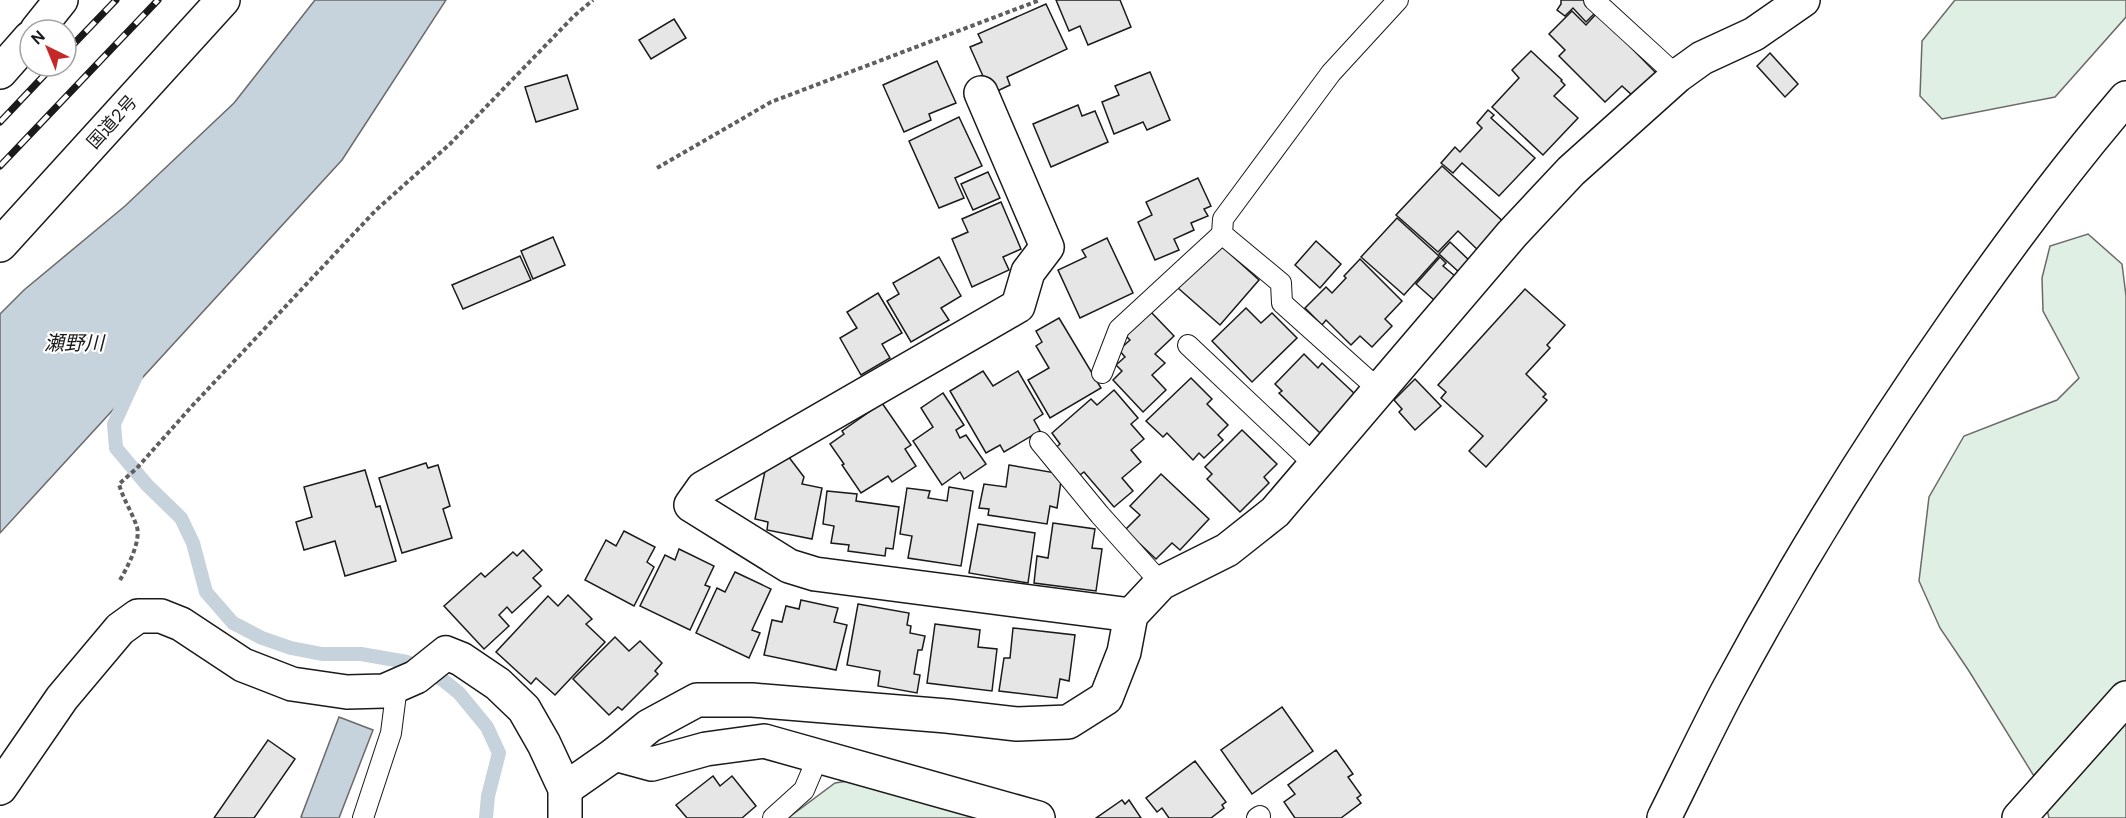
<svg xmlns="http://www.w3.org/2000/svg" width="2126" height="818" font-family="'DM Sans','Noto Sans JP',sans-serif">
	<rect width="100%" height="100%" fill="#fff"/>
	<g fill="#e0efe3" stroke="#6a6a6a" stroke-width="1.5">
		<path d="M1955,0H2126V17L2055,97L1942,119L1920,96L1922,41Z"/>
		<path d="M2088,234L2122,264L2126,296V818H2049L2042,789L1969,671L1940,628L1919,581L1929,497L1964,436L2057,400L2079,378L2043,311L2042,278L2050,246Z"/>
		<path d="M848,781L980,818H788L835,783Z"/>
	</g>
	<g fill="#c6d2dc" stroke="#6a6a6a" stroke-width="1.5">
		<path d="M315,0H446L342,160L0,533V314L24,290L125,206L234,103Z"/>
		<path d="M339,717L373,730L339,818H303L301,817Z"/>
	</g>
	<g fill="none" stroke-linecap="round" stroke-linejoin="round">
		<path stroke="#c6d2dc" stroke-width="14" d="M136,376L114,424L116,448L147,485L181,518L193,543L206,592L233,623L262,638L291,648L322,654H361L407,662L443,680L459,693L487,727L499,753L488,796L486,818"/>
	</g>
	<g fill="#e6e6e6" stroke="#1a1a1a" stroke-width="1.5">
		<path d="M1056,0H1120L1131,27L1088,45L1080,26L1069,31Z"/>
		<path d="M1561,0H1585L1597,11L1586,22L1573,8L1565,16L1557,10L1561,4Z"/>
		<path d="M1046,4L1067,49L1007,77L1010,85L991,94L970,47L982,42L978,34Z"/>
		<path d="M1572,11L1586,25L1597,13L1656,73L1633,96L1622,86L1605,102L1559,56L1565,50L1549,34Z"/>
		<path d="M674,19L686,38L651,59L639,40Z"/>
		<path d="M1531,51L1562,80L1561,81L1565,85L1554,96L1578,118L1543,155L1492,107L1519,78L1512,70Z"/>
		<path d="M1770,53L1798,84L1785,97L1757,66Z"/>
		<path d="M937,61L956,103L929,114L931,120L904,132L883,85Z"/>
		<path d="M1150,72L1170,120L1147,130L1143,122L1114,134L1102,102L1119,95L1115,86Z"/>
		<path d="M567,75L578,109L536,122L525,87Z"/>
		<path d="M1078,105L1082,116L1095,111L1108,142L1051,167L1033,124Z"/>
		<path d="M1488,110L1494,115L1491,118L1535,158L1499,196L1462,163L1453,173L1441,163L1455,147L1460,152L1482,128L1477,123Z"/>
		<path d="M959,117L982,166L955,178L964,198L939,208L909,141Z"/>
		<path d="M1442,166L1506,224L1480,252L1458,231L1438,252L1396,215Z"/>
		<path d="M988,172L1000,198L973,210L961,184Z"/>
		<path d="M1198,178L1211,206L1204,209L1208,216L1191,223L1194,230L1174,239L1179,250L1155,260L1138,222L1152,215L1146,202Z"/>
		<path d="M1001,202L1021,249L1003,257L1009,270L972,287L952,239L968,232L962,219Z"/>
		<path d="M1397,218L1439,256L1404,295L1361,257Z"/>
		<path d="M553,237L565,265L533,279L521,251Z"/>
		<path d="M1107,238L1133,293L1080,318L1058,270L1086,257L1082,250Z"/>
		<path d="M1316,241L1341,264L1320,288L1295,265Z"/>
		<path d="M1450,242L1471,262L1460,273L1439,254Z"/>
		<path d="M1218,243L1259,280L1220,325L1178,288Z"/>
		<path d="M520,256L531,280L463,309L452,285Z"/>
		<path d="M939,257L961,296L941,308L949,320L911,342L887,301L899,294L893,283Z"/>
		<path d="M1440,257L1446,263L1443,266L1455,276L1434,300L1416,284Z"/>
		<path d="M1360,259L1402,301L1385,319L1392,326L1372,347L1360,336L1351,345L1326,320L1322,325L1305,308L1326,287L1332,293L1346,278L1344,276Z"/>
		<path d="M1525,289L1565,325L1547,345L1550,348L1526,374L1546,394L1543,397L1547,400L1486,467L1469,451L1483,436L1441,398L1446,392L1438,385Z"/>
		<path d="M878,293L902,333L882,344L890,358L861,375L840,338L857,328L847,312Z"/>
		<path d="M1246,308L1261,323L1272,313L1297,338L1252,382L1212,341Z"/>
		<path d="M1150,311L1174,336L1155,354L1165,363L1152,375L1166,390L1143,412L1113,380L1122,371L1116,365L1125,357L1119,350L1130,340L1125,335Z"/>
		<path d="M1059,318L1101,388L1050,418L1028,380L1049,368L1036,346L1042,342L1036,331Z"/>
		<path d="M1304,354L1318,368L1322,363L1356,395L1320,433L1279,393L1282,391L1275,384Z"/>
		<path d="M983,371L993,386L1018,371L1043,414L1034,420L1040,431L1004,452L1000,445L986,453L950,391Z"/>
		<path d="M1191,378L1212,399L1207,404L1228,425L1218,435L1223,440L1204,458L1199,453L1193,460L1167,433L1163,437L1146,421Z"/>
		<path d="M1415,379L1441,406L1415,430L1399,412L1402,409L1394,400Z"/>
		<path d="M1114,390L1138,418L1131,424L1144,439L1131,450L1141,462L1122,478L1133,491L1114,507L1084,472L1077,477L1053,450L1060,444L1052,433L1091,399L1097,405Z"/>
		<path d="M943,393L964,425L956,430L960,438L966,435L986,464L964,479L960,472L942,485L913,441L933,427L921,408Z"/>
		<path d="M882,403L911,445L905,449L916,466L892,482L888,476L861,493L842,465L844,464L830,444L844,434L842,431Z"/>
		<path d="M1242,430L1277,464L1264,477L1269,483L1240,512L1207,479L1212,474L1205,467Z"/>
		<path d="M788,456L804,477L802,484L822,488L812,539L767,530L768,522L755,519L765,471Z"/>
		<path d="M426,463L428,468L438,465L450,506L443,509L452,538L402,553L379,478Z"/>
		<path d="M1009,465L1062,474L1057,508L1050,506L1047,524L988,515L989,509L979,508L984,484L1006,487Z"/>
		<path d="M365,470L376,507L380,506L396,561L345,576L335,541L304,550L296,522L312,517L304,487Z"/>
		<path d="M1161,474L1209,519L1180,550L1172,543L1156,559L1125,530L1140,515L1130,506Z"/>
		<path d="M949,487L973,491L961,566L908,558L912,536L900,534L907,488L930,491L928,498L947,501Z"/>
		<path d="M827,491L857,494L856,501L899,507L893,549L886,548L885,556L848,551L849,545L831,543L834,526L823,524Z"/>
		<path d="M1053,523L1095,529L1092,548L1102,549L1096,591L1034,583L1037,556L1048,558Z"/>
		<path d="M978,524L1035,533L1028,583L969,573Z"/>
		<path d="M624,531L655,547L647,562L654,567L634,606L585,580L606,540L616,546Z"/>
		<path d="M679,549L714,566L705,585L710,587L690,630L640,606L665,555L675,560Z"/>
		<path d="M523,550L542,570L533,578L541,586L512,613L507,607L499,615L509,626L484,649L444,606L481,573L485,577L513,552L517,556Z"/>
		<path d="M735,572L771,589L752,630L760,633L749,658L696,633L717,588L725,592Z"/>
		<path d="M568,595L592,619L586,624L605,642L555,695L536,678L531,684L496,652L548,596L558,606Z"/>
		<path d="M801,600L838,608L834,622L847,625L836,670L764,655L772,620L782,622L786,606L799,609Z"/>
		<path d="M858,604L909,613L907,625L911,626L910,633L925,636L922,650H918L914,674L920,675L917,693L878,686L880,671L847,665Z"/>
		<path d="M935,624L980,630L978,647L997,649L992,691L927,683Z"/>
		<path d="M1013,628L1075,635L1069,681L1060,679L1057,698L999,691L1004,658H1010Z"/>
		<path d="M615,637L629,651L640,641L662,663L655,671L658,674L622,710L618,707L609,715L573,679Z"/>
		<path d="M1282,707L1313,751L1252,794L1221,750Z"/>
		<path d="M268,740L295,759L254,818H214Z"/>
		<path d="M1336,750L1353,774L1348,777L1361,795L1357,798L1361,803L1341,818H1295L1284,802L1295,794L1288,785Z"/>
		<path d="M1195,761L1226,802L1222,805L1224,808L1211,818H1169L1162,808L1157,812L1146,798Z"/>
		<path d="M713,776L720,786L732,776L756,806L742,818H687L676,805Z"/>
		<path d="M1122,800L1125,804L1129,800L1141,818H1096Z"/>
	</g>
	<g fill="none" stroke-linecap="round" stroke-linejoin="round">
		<g stroke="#1a1a1a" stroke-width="22">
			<g id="service">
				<path d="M1594,0L1677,76"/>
				<path d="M1188,345L1315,465"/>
				<path d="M1102,373L1119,329L1222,234"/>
				<path d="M1378,389L1282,303L1281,283L1222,234L1223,219L1331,73L1398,0"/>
				<path d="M1040,442L1100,515L1161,583"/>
				<path d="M363,818L391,733L397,686"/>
				<path d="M773,818L804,790L818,757"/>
				<path d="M1257,818L1260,816"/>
			</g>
		</g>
		<g stroke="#1a1a1a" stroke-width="36">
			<g id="minor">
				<path d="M37,30L61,0"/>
				<path d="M0,72L30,38"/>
				<path d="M981,93L1047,247L1028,272L1018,306L703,488L691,505L789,566L815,574L1131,615"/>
				<path d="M615,754L652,764L706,749L764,741L1038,818"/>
				<path d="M0,788L62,698L120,629L138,616H161L181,624L243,665L292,684L347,692L384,691L416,677L446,653L461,659L498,684L524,709L544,744L565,789V818"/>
				<path d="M565,789L615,754L649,726L697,700H752L947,716L1017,724L1068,722L1106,698L1124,652L1131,615L1161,583L1227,550L1275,512L1512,234L1571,171L1677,76L1702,58L1754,34L1803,0"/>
			</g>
		</g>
		<g stroke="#1a1a1a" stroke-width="36">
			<path id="tertiary" d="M1664,818C1685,776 1705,734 1727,692C1796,563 1874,438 1958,318C2011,242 2066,168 2126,98"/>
		</g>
		<g stroke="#1a1a1a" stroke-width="36">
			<path id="trunk" d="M0,245L223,0"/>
		</g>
		<g stroke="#1a1a1a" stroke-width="36">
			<path id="motorway" d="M2019,818L2126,698"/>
		</g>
		<g stroke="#5f5f5f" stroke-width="4" stroke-dasharray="4.5 3" stroke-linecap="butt">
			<path d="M657,168L771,102L1040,0"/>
			<path d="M120,580C127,568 141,542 137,527C132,512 123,499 119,484L137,468L192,406L376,210L450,144L574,16L593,0"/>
		</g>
		<use href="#service" stroke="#fff" stroke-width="20"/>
		<use href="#minor" stroke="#fff" stroke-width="33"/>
		<use href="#tertiary" stroke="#fff" stroke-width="33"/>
		<use href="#trunk" stroke="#fff" stroke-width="33"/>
		<use href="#motorway" stroke="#fff" stroke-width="33"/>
		<g stroke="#1a1a1a" stroke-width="7">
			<g id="rail">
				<path d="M66,52L116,0"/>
				<path d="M0,122L53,66"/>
				<path d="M0,166L158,0"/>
			</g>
		</g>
		<use href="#rail" stroke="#fff" stroke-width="4.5" stroke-dasharray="14" stroke-linecap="butt"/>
	</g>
	<g text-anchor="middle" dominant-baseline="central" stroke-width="4.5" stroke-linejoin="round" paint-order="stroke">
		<g font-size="18" fill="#1a1a1a" stroke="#fff">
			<text transform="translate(112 122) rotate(-48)">国道2号</text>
		</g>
		<g font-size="20" font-style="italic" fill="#1a1a1a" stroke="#fff">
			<text x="74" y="343">瀬野川</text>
		</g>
	</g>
	<g transform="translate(48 48) rotate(317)"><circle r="28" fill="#ffffff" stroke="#a3a3a3" stroke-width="1.5"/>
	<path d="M0-4.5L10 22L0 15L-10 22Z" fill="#c62828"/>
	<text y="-9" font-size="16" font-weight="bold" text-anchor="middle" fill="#1a1a1a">N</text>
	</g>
</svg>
